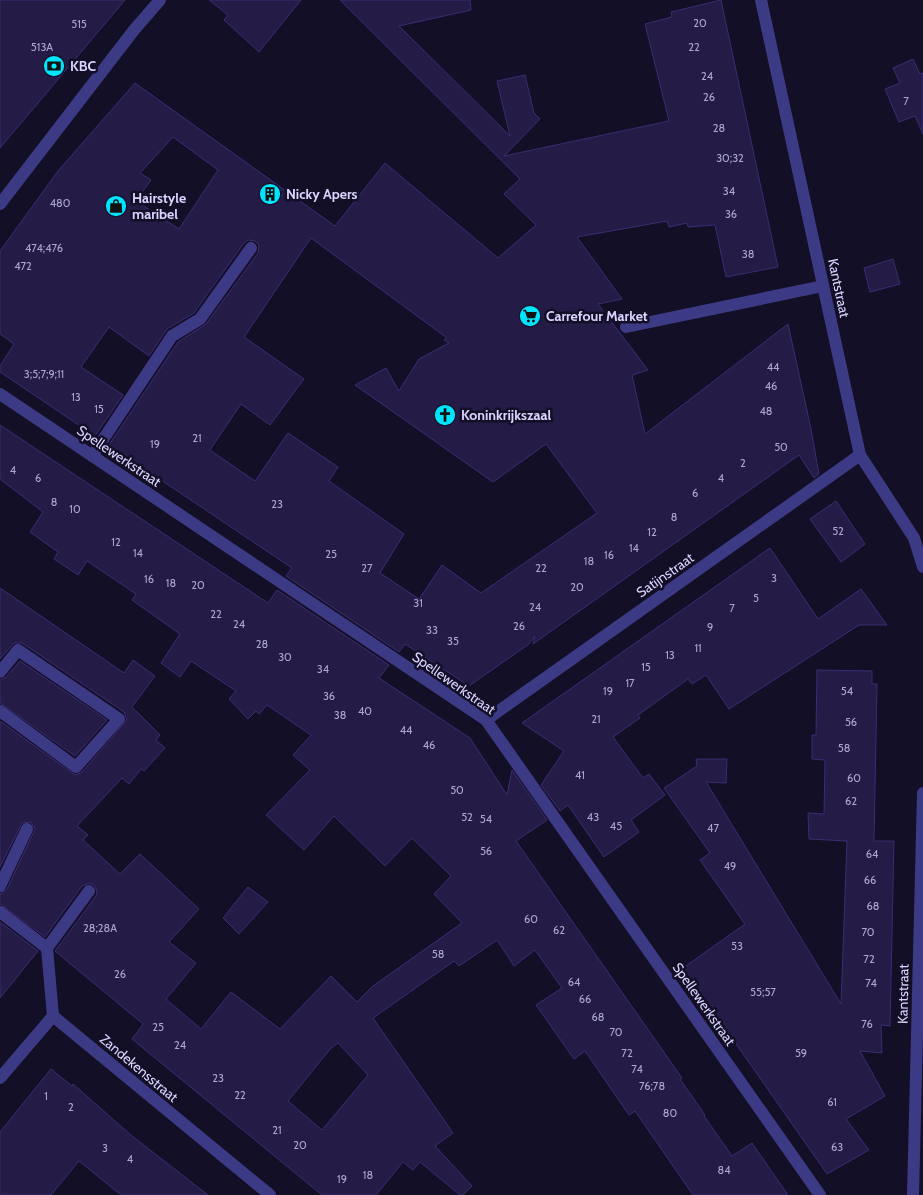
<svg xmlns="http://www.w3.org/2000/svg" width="923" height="1195" font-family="Cabin,sans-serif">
	<rect width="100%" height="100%" fill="#130f26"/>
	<g fill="#241b47" stroke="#3b2d73" fill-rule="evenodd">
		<path d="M0,0H125L0,148Z"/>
		<path d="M209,0H301L259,52L224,20L228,15Z"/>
		<path d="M340,0H470L471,10L399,26L510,136L497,81L525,75L534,113L540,119L504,156L669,121L645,24L672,17L671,12L721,0L778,267L726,277L715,225L688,227L687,223L669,227L667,221L577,237L622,299L598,304L648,370L632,375L645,434L788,324L811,429L819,474L814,478L799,455L533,644L535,636L529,644L469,686L405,644L399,652L286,576L292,568L109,445L178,342L206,324L258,253L259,245L255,241L248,240L244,243L194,313L167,329L149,356L109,327L81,367L123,395L95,436L0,372V366L14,344L0,334V251L58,171L135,83L335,226L385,163L498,258L536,225L504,194L520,179ZM173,137L218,170L179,229L136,201L151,180L140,173ZM311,238L447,338L444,340L449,343L419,359L399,391L386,368L355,385L493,482L546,444L597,513L481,593L442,565L419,599L380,573L404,534L329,481L338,467L288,433L255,481L210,450L241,404L270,425L304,379L244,337Z"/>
		<path d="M913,59L920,74L923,73V134L915,116L899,122L885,89L900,83L893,68Z"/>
		<path d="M893,259L900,284L870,292L864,268Z"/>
		<path d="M0,425L268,603L277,590L389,665L379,678L470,738L507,795L512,770L547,820L516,841L682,1078L680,1079L705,1115L704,1116L732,1156L752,1143L788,1195H693L635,1111L629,1115L585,1051L574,1059L536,1005L562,988L535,950L514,966L497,940L459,966L454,961L373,1018L453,1133L435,1146L472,1186L463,1195H460L420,1162L413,1170L403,1162L376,1195H322L132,1039L143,1024L55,951L96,896L97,891L94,885L89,883L82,886L45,937L0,904V894L7,889L35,829L31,822L22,823L0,867V721L75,775L82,772L127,720L124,712L22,643H14L0,659V588L124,673L133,660L155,676L132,707L160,735L156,740L165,748L144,771L141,769L129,784L122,778L77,826L88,835L83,840L120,874L140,854L199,909L169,942L196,963L166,999L201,1029L231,992L280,1029L331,976L357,1002L373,986L462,923L434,894L451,876L412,838L385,866L334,816L304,850L266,815L310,770L293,755L311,735L267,705L259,714L256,711L248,719L229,699L236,691L191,661L180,677L161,663L180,634L132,600L136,594L87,561L78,575L54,559L58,552L30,532L43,512L0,479ZM338,1043L368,1075L322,1130L288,1101L331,1048Z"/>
		<path d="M836,501L865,544L841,562L810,519Z"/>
		<path d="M770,548L818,619L861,589L887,625H859L729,709L706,675L692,684L688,679L638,715L640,718L613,737L643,778L649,774L665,795L631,820L639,832L604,857L568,805L560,811L541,785L564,751L522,723Z"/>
		<path d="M20,661L107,720L75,756L0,703V680L6,677Z"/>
		<path d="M817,670L872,671V684H877L874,841H894L890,1026L881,1025L882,1053L860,1051L885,1096L846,1119L869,1150L827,1174L683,968L745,924L700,860L710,853L664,788L697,766L696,759H727L726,783L706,782L841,1004L847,841L809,839L808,813L824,814L825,760L812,759V735H816Z"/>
		<path d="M248,887L268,902L239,934L223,918Z"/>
		<path d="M0,922L38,951L0,998Z"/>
		<path d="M51,1069L72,1086L73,1084L132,1136L208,1195H121L79,1161L51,1195H0V1132Z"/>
	</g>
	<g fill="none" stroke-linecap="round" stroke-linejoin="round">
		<g stroke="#3d3a85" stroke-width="12">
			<path d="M626,327L823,286"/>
			<path d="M92,456L172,336L200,319L251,248"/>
			<path d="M0,672L18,650L119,719L76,767L0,711"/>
		</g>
		<g stroke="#3d3a85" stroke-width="12">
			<path d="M761,0L860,455L914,538L923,567"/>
			<path d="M0,394L486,720L820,1195"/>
			<path d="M486,720L860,455"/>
			<path d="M0,886L27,829"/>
			<path d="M0,912L47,948"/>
			<path d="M53,1016L47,948L89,891"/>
			<path d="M0,1078L53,1016L270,1195"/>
			<path d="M913,1195L923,793"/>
		</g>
		<path stroke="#3d3a85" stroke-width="12" d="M0,204L134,30L160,0"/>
	</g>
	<defs>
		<g id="bank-disc" transform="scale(1.125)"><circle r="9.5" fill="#00e5ff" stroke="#130f26"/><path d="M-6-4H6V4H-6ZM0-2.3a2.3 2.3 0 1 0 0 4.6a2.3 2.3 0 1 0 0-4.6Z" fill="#111"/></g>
		<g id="building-disc" transform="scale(1.125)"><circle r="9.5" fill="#00e5ff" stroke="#130f26"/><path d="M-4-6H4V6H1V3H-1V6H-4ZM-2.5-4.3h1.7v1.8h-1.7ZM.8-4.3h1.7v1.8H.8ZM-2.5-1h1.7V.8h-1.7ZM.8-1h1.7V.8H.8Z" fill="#111"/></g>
		<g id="shop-disc" transform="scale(1.125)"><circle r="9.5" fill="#00e5ff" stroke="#130f26"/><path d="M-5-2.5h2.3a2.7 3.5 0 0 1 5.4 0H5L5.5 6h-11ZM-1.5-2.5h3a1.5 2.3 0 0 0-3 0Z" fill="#111"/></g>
		<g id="supermarket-disc" transform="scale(1.125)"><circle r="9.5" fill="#00e5ff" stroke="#130f26"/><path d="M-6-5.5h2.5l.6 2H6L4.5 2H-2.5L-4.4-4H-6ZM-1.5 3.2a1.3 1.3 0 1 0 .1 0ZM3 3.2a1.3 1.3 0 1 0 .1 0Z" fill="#111"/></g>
		<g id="church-disc" transform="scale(1.125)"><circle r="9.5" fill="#00e5ff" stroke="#130f26"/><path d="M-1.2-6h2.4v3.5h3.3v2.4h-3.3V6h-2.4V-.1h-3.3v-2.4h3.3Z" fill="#111"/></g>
	</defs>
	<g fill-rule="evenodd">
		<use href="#bank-disc" x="54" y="66"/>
		<use href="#building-disc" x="270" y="194"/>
		<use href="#shop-disc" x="116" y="206"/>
		<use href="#supermarket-disc" x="530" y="316"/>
		<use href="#church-disc" x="445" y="415"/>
	</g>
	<g text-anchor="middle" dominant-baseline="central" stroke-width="5" stroke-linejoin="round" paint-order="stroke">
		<g font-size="11" fill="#aca6d1">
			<text x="700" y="23">20</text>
			<text x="79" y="24">515</text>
			<text x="42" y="47">513A</text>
			<text x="694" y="47">22</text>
			<text x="707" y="76">24</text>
			<text x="709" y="97">26</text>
			<text x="906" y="101">7</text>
			<text x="719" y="128">28</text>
			<text x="730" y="158">30;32</text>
			<text x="729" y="191">34</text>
			<text x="60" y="203">480</text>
			<text x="731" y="214">36</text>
			<text x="44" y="248">474;476</text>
			<text x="748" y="254">38</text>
			<text x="23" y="266">472</text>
			<text x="773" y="367">44</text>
			<text x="44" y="374">3;5;7;9;11</text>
			<text x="771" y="386">46</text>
			<text x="76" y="397">13</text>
			<text x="99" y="409">15</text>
			<text x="766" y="411">48</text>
			<text x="197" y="438">21</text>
			<text x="155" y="444">19</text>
			<text x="781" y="447">50</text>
			<text x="743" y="463">2</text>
			<text x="13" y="470">4</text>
			<text x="38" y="478">6</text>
			<text x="721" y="478">4</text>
			<text x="695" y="493">6</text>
			<text x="54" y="502">8</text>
			<text x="277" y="504">23</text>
			<text x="75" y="509">10</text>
			<text x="674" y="517">8</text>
			<text x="838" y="531">52</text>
			<text x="652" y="532">12</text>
			<text x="116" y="542">12</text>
			<text x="634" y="548">14</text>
			<text x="138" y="553">14</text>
			<text x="331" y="554">25</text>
			<text x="609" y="555">16</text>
			<text x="589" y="561">18</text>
			<text x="367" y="568">27</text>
			<text x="541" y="568">22</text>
			<text x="774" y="578">3</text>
			<text x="149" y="579">16</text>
			<text x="171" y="583">18</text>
			<text x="198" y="585">20</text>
			<text x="577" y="587">20</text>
			<text x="756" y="598">5</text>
			<text x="418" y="603">31</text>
			<text x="535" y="607">24</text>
			<text x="732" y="608">7</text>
			<text x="216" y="614">22</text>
			<text x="239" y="624">24</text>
			<text x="519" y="626">26</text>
			<text x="710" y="627">9</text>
			<text x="432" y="630">33</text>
			<text x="453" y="641">35</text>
			<text x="262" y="644">28</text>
			<text x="698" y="648">11</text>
			<text x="670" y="655">13</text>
			<text x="285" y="657">30</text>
			<text x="646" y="667">15</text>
			<text x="323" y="669">34</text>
			<text x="630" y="683">17</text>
			<text x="608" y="691">19</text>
			<text x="847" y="691">54</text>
			<text x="329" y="696">36</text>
			<text x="365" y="711">40</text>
			<text x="340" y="715">38</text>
			<text x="596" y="719">21</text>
			<text x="851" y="722">56</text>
			<text x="406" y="730">44</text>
			<text x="429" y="745">46</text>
			<text x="844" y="748">58</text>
			<text x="580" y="775">41</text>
			<text x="854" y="778">60</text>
			<text x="457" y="790">50</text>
			<text x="851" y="801">62</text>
			<text x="467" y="817">52</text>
			<text x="593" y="817">43</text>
			<text x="486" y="819">54</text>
			<text x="616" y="826">45</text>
			<text x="713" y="828">47</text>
			<text x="486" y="851">56</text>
			<text x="872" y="854">64</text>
			<text x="730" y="866">49</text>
			<text x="870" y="880">66</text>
			<text x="873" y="906">68</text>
			<text x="531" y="919">60</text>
			<text x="100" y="928">28;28A</text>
			<text x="559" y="930">62</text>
			<text x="868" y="932">70</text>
			<text x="737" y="946">53</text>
			<text x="438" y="954">58</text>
			<text x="869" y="959">72</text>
			<text x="120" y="974">26</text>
			<text x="574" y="982">64</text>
			<text x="871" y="983">74</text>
			<text x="763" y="992">55;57</text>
			<text x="585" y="999">66</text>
			<text x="598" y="1017">68</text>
			<text x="867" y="1024">76</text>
			<text x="158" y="1027">25</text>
			<text x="616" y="1032">70</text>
			<text x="180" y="1045">24</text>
			<text x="627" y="1053">72</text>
			<text x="801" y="1053">59</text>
			<text x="637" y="1069">74</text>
			<text x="218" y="1078">23</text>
			<text x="652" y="1086">76;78</text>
			<text x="240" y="1095">22</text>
			<text x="46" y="1096">1</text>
			<text x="832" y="1102">61</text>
			<text x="71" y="1107">2</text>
			<text x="670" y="1113">80</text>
			<text x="277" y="1130">21</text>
			<text x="300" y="1145">20</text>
			<text x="837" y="1147">63</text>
			<text x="105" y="1148">3</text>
			<text x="130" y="1159">4</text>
			<text x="724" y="1170">84</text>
			<text x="368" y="1175">18</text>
			<text x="342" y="1179">19</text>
		</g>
		<g font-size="14" font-weight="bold" fill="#d9d4ff" stroke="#130f26" text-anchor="start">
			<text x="70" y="66">KBC</text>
			<text x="286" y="194">Nicky Apers</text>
			<text x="132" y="198">Hairstyle<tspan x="132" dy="16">maribel</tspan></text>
			<text x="546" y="316">Carrefour Market</text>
			<text x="461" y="415">Koninkrijkszaal</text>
		</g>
		<g font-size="14" fill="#d9d4ff" stroke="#130f26">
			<text transform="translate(839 288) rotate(78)">Kantstraat</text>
			<text transform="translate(119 456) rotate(34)">Spellewerkstraat</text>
			<text transform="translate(665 575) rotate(-35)">Satijnstraat</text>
			<text transform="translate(454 683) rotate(35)">Spellewerkstraat</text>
			<text transform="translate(903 994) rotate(-89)">Kantstraat</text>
			<text transform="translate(704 1004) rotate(55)">Spellewerkstraat</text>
			<text transform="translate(139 1068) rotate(40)">Zandekensstraat</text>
		</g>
	</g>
</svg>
